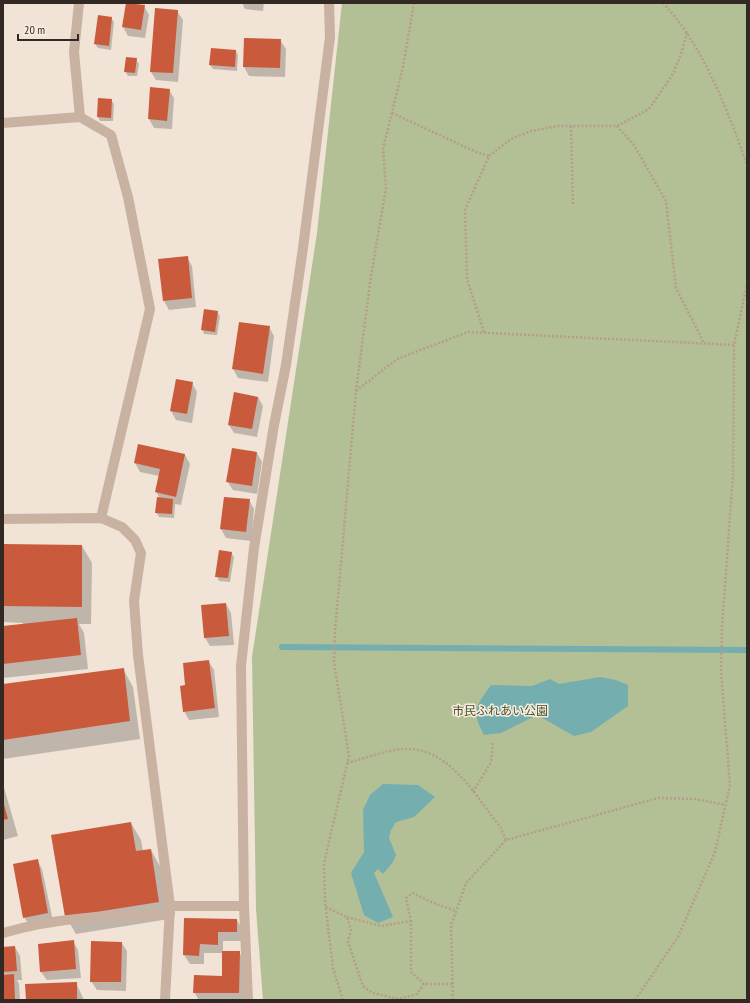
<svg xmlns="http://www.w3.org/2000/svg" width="750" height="1003" font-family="'PT Sans Narrow','Noto Sans JP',sans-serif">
	<rect width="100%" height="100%" fill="#f1e3d5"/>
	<path fill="#b3c095" d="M342,3H747V1000H263L256,909L252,657L317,233Z"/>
	<g fill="#74aeaf">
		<path d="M600,677L616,680L628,685V706L591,732L574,736L537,715L501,733L484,735C471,711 476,706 491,685L532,686L550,679L559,684Z"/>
		<path d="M383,784L418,785L435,797L414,817L396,822L391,830L389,838L396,855L393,862L383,874L378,869L374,873L393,917L378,923L364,915L351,873L364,852L363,810L370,795Z"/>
	</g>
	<g fill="#0003">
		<path d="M242,3H264L263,11L245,9Z"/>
		<path d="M144,6L149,15L145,38L128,36L123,27Z"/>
		<path d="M177,11L183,20L178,82L156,80L151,72Z"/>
		<path d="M111,18L114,22L111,50L98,48L95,44Z"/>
		<path d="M280,40L286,49L285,77L249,76L244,67Z"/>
		<path d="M236,51L238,55L237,71L213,69L210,65Z"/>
		<path d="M136,59L139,64L137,76H128L125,71Z"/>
		<path d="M151,88L169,90L174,98L172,129L154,128L149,119Z"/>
		<path d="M111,100L114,104L113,121H100L98,117Z"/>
		<path d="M187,257L192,266L196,307L169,310L164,301Z"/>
		<path d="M217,312L220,316L217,335L204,334L202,329Z"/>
		<path d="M269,327L274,336L268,382L238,378L233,369Z"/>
		<path d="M192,383L197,392L192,423L176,420L171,411Z"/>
		<path d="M258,397L263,406L257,437L234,433L229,425Z"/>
		<path d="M139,446L185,455L190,464L181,505L175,504L174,518L159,517L156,512L160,498L156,492L159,476L140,472L135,463Z"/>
		<path d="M257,453L262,462L257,494L233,490L227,481Z"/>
		<path d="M225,498L249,500L254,509L251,541L226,538L221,529Z"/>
		<path d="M3,545L82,546L92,563L91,624H79L84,633L88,669L3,678V627L23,625V623L3,622Z"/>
		<path d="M231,553L234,557L230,582L219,581L217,576Z"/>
		<path d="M226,604L231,613L234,645L210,646L205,638Z"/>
		<path d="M209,662L214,670L219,717L189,720L184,711L186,686Z"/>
		<path d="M123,669L133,687L140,739L3,759V685Z"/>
		<path d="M3,784L18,836L3,840Z"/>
		<path d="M131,823L141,840L143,851L151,850L161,868L169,919L76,934L66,917Z"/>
		<path d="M37,860L42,869L53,921L30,926L24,917Z"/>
		<path d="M185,919L237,920L242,929V941H223V952H239L244,961V1000H199L194,992L223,977V953H204V964H190L184,955Z"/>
		<path d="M73,941L78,950L81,978L47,980L41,972Z"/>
		<path d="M121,942L127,951L126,991L97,990L91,981Z"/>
		<path d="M15,947L20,956L22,980H17L19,984L20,1000H3V948Z"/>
		<path d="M76,983L84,1000H27Z"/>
	</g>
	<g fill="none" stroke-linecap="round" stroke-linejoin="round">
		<path stroke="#74aeaf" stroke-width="6" d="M282,647L747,650"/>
	</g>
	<g fill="#c95a3b">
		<path d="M126,3L145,5L141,30L122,27Z"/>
		<path d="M155,8L178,10L173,73L150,72Z"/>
		<path d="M98,15L112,17L109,46L94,44Z"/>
		<path d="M244,38L281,39L280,68L243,67Z"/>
		<path d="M211,48L236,50L235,67L209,65Z"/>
		<path d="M126,57L137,58L135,73L124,72Z"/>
		<path d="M150,87L170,89L167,121L148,119Z"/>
		<path d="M98,98L112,99L111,118L97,117Z"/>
		<path d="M188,256L192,298L163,301L158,259Z"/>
		<path d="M204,309L218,311L215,332L201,330Z"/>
		<path d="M239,322L270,326L263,374L232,369Z"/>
		<path d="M176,379L193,382L187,414L170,411Z"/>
		<path d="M234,392L258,397L252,429L228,425Z"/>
		<path d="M138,444L185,454L176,497L155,492L160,469L134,463Z"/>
		<path d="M232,448L257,452L252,486L226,482Z"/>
		<path d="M157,497L173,499L172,514L155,513Z"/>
		<path d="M224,497L250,499L246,532L220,529Z"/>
		<path d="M3,544L82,545V607L3,606Z"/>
		<path d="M219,550L232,552L228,578L215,577Z"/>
		<path d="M226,603L229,636L204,638L201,605Z"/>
		<path d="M77,618L81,655L3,664V626Z"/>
		<path d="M209,660L215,708L183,712L180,686L185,685L183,663Z"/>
		<path d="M124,668L130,721L3,740V684Z"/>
		<path d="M3,801L8,819L3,820Z"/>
		<path d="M131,822L136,851L151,849L159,902L65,917L51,835Z"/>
		<path d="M38,859L48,913L23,918L13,864Z"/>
		<path d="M184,918L237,919V932H218V945L200,944L199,956L183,955Z"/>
		<path d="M74,940L76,969L40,972L38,944Z"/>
		<path d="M91,941L122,942L121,982H90Z"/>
		<path d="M15,946L17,971L3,972V947Z"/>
		<path d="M222,951H240L239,993H193L194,975L222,976Z"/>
		<path d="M14,974L15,1000H3V975Z"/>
		<path d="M77,982V1000H26L25,984Z"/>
	</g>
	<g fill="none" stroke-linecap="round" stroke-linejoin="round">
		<g stroke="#b59c8c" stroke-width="2.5" stroke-dasharray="2 2" stroke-linecap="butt">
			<path d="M663,3C703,45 728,111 747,165"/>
			<path d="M392,113L476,152L489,156"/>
			<path d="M571,126L573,205"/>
			<path d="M617,126L634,145L666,201L676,288L704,343"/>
			<path d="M484,332L467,279L465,210L489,156L511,139L531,131L558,126H617L649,109L673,74L682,51L687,32"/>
			<path d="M356,391L397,359L468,332L734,345"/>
			<path d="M347,763C363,759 389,749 404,749C450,747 476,797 501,828L506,840"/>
			<path d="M473,792L491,762L493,743"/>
			<path d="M326,907L347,917L351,930L348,942L363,986L372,993L399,999L417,994L424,984"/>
			<path d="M347,917L381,926L411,921"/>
			<path d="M452,984H424L411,972V921L406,898L413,893L431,902L456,911"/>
			<path d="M343,1000L333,968L325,902L324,863L349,756L334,662L335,631L356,391L371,276L386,188L383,149L403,67L414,3"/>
			<path d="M453,1000L451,926L466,883L506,840L658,798L695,799L726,805"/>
			<path d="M635,1000L678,937L715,852L730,785L721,670L722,627L733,475L734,345L747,284"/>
		</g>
		<g stroke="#c9b2a1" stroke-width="10">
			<path d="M79,3L74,52L80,117"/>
			<path d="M3,123L80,117L111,135L128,197L150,309L101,518"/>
			<path d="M3,519L101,518L122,527L135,540L141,553L134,601L138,655"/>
			<path d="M170,906H244"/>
			<path d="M3,933C57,917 114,915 170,914"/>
			<path d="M248,1000L244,906L241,666L254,548L274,425L286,365L303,248L330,37L329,3"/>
		</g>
		<path stroke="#c9b2a1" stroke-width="10" d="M138,655L170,906L165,1000"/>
	</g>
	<g text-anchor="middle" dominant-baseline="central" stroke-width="3" stroke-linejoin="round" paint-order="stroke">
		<g font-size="12" fill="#435228" stroke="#f9ede1">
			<text x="500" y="710">市民ふれあい公園</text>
		</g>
	</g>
	<rect width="750" height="1003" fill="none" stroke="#332924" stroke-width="8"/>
	<path d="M18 34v6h60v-6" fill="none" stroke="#332924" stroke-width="2"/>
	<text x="24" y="34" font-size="12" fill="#332924" stroke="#f9ede1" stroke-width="3" paint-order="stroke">20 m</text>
</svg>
